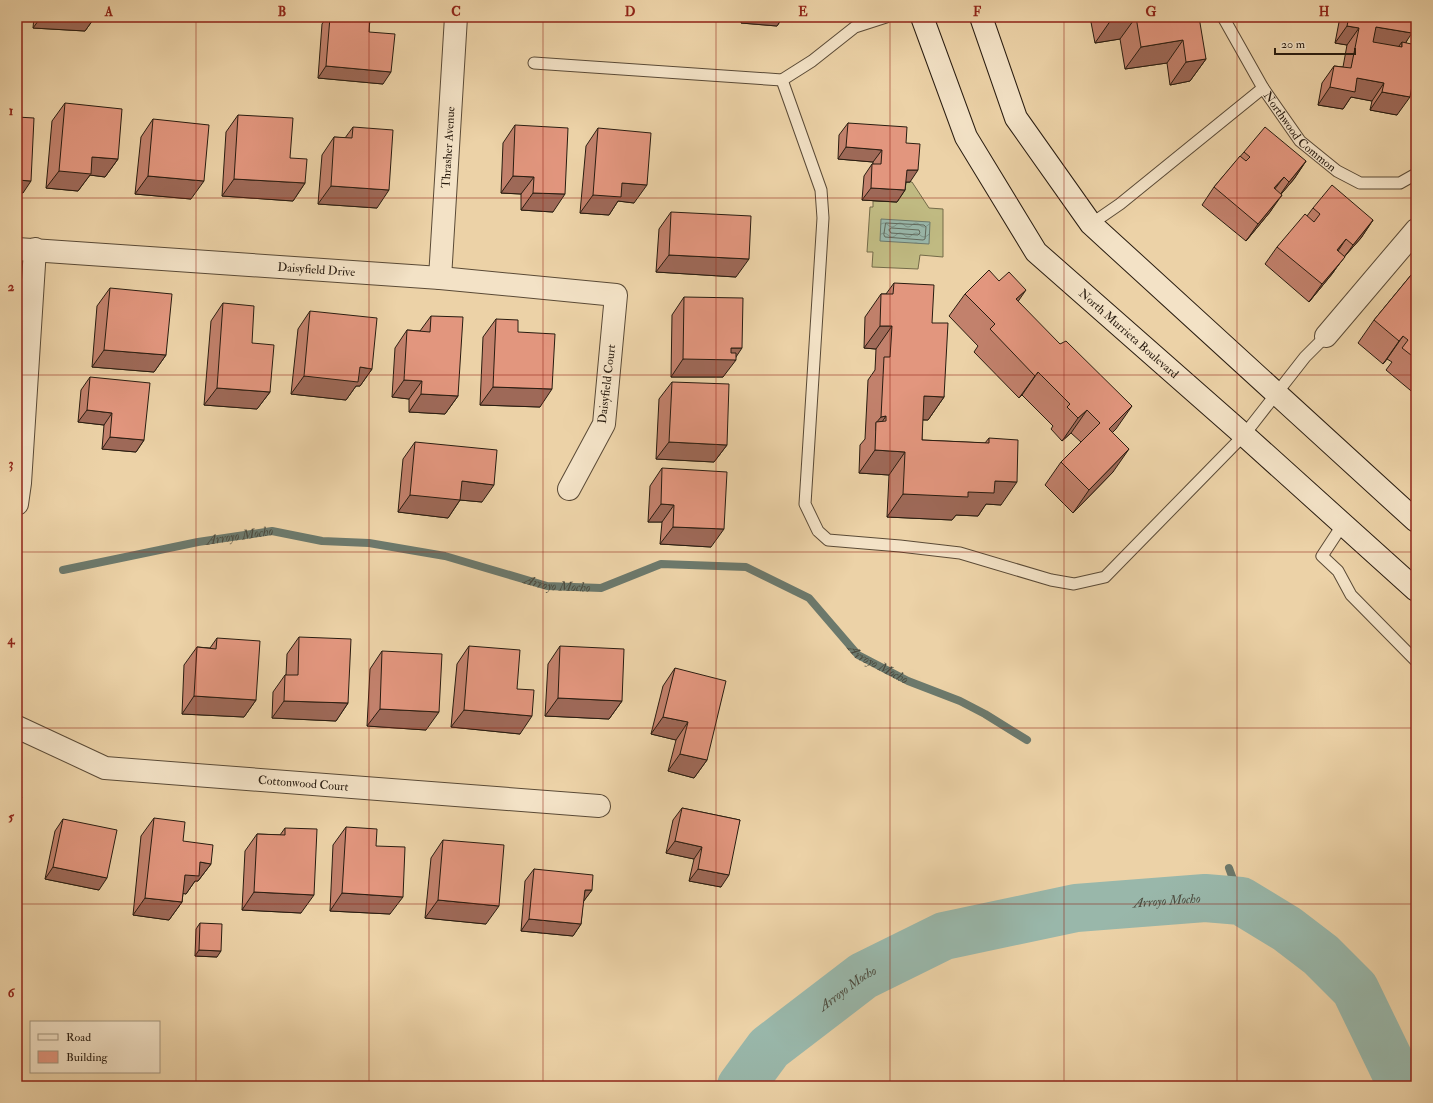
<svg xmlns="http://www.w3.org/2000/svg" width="1433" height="1103" font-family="'IM FELL Double Pica',serif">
	<defs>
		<pattern id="water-waves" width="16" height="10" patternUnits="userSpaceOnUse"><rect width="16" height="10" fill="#99b7aa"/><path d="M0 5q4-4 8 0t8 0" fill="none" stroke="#7d9489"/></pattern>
	</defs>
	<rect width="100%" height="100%" fill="#ecd2a7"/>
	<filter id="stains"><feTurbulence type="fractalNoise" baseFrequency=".005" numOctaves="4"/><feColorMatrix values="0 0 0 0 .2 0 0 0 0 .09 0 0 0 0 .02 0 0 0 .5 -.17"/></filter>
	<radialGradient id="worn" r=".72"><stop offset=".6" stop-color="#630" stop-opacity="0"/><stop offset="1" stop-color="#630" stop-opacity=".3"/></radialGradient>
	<path fill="#c0ba82" stroke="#746b49" d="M898,182H912L929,208L943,209V257L920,255L918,269L872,267L873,252H867L870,207H873V201L897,202Z"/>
	<path fill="url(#water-waves)" stroke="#6c796c" d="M881,219L930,222L929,244L880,241Z"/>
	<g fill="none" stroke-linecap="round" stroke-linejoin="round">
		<g stroke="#616a5d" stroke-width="1">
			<path d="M886,223L924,225L926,227L925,239L923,240L885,237L884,235Z"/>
			<path d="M892,228L919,230L920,233L918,235L891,233L889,230Z"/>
		</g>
		<g stroke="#6c796c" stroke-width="8">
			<path id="s1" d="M63,570L198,542L272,531L322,541L369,543L445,556L547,586L601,588L661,564L746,567L809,598L858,655L908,681L960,701L985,714L1027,740"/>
			<path d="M1229,868L1241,901"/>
		</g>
		<path stroke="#99b7aa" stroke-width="48" id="s2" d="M741,1086L769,1048L863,976L944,936L1076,908L1205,898L1241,901L1287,929L1321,955L1355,989L1402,1086"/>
		<g stroke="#5a4a36" stroke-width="13">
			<g id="service">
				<path id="s3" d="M1223,17L1263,88L1300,141L1337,171L1360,183H1400L1416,174"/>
				<path d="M534,63L782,80L812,61L855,27L886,17"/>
				<path d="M782,80L821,190L823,218L805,504L818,531L828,540L900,546L960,553L1051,580L1074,584L1105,577L1244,435L1305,357L1326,336"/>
				<path d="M1091,224L1120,204L1263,88"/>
				<path d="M1343,524L1322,556L1338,571L1351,595L1416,661"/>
			</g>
		</g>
		<g stroke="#5a4a36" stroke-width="24">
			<g id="minor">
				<path id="s4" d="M17,249L440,278L616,295L604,424L569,489"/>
				<path id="s5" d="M440,278L456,17"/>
				<path d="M1326,336L1416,230"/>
				<path d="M17,504L20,483L35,249"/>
				<path id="s6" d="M17,727L105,768L599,806"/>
			</g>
		</g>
		<g stroke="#291c10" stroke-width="24">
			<g id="secondary">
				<path id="s7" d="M922,17L966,137L1036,252L1244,435L1416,590"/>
				<path d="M981,17L1016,118L1091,224L1416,521"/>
			</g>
		</g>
		<use href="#service" stroke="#f3e2c6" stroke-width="11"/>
		<use href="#minor" stroke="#f3e2c6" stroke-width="22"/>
		<use href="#secondary" stroke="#f3e2c6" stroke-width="22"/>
	</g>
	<g fill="#c2816c" stroke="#291c10">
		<path d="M34,17H95L85,31L33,28Z"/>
		<path d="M327,17H370L369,32L383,84L318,78L322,24Z"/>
		<path d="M737,17H783L777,26L741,23L742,17Z"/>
		<path d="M1090,17H1180V20L1206,59L1190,81L1170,85L1167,63L1125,69L1120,39L1095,43Z"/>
		<path d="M1340,17H1415L1406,43L1397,115L1370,110L1372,101L1351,97L1343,109L1318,105L1322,83L1334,66L1343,67L1347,45L1335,43Z"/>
		<path d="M65,103L118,159L105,177L90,175L78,191L46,188L52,121Z"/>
		<path d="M238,115L290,158L305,183L293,201L222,196L226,132Z"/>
		<path d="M153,119L191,199L135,194L141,137Z"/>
		<path d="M848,123L906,143L910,182H906L905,190L897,202L862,200L864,176L872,164H873V162L838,159L839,135Z"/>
		<path d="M515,125L553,212L521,210V194L501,193L503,143Z"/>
		<path d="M353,127L377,208L318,204L322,155L334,137L345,138Z"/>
		<path d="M598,128L634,203L618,201L609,215L580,213L586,146Z"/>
		<path d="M1244,152L1306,161L1294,179L1281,194L1270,212L1246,241L1202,205L1214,187Z"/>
		<path d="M1313,208L1373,220L1361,238L1344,257L1332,274L1309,302L1265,264L1277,247L1307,216Z"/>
		<path d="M671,212L736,277L656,272L659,229Z"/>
		<path d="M1416,269V395L1386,370L1392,362L1387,359L1383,364L1358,343L1374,320Z"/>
		<path d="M894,283L932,323L944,397L928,420H922V440L985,443L989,438L1001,505L986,504L978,516L956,515L952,520L887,517L889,475L859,473L860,445L865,439L868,380L875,370L876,349L864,348L865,317L881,294H886Z"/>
		<path d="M110,288L166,355L154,372L92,367L97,306Z"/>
		<path d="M965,294L1018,301L1116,429L1112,433L1113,472L1073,513L1045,485L1061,462L1081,442L1071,433L1062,441L1051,429L1053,426L1022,395L1019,398L974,352L978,346L949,316Z"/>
		<path d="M684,297L736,357L723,377H671L672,315Z"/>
		<path d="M223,303L252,343L270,392L257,409L204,405L211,321Z"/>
		<path d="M310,311L372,369L360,386H356L346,400L291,394L298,329Z"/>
		<path d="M431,316L458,396L445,414L409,412V399L392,397L395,348L407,330L420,331Z"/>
		<path d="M496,319L518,332L540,407L480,405L483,337Z"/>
		<path d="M90,377L144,440L136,452L102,449L104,425L78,422L81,390Z"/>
		<path d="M672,382L727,445L714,462L656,459L659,399Z"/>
		<path d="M415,442L482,502L460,500L448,518L398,512L403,459Z"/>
		<path d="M662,468L711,547L660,544L662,522H648L650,486Z"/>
		<path d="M299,637L348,703L336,721L272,718L273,692L285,675H286L287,654Z"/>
		<path d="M217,638L256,700L244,717L182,714L184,665L197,647L210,648Z"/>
		<path d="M469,646L517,689L520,734L451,727L457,664Z"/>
		<path d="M560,646L622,701L609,719L545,716L548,664Z"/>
		<path d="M382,651L426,730L367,726L370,669Z"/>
		<path d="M675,668L707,760L694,778L668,771L676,740L651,734L663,686Z"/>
		<path d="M682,808L740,820L721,887L689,881L694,859L666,853L673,820Z"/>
		<path d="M154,818L211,864L198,881H195L186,894L183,893L182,902L169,920L133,915L141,836Z"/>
		<path d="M63,819L99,890L45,879L55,831Z"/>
		<path d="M346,827L376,846L390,914L330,911L333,845Z"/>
		<path d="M285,828L301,913L242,910L245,851L257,834L280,835Z"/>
		<path d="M443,840L486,924L425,918L431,858Z"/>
		<path d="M534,869L592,890L583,902L581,924L573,936L521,931L525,881Z"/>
		<path d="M200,923L217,957L195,956L196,929Z"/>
	</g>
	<g fill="#9e6958" stroke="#291c10">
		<path d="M41,17H95L85,31L33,28Z"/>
		<path d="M675,17H736L734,20Z"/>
		<path d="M746,17H783L777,26L741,23Z"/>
		<path d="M1133,17H1136L1120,39L1095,43L1111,20Z"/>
		<path d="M1347,26L1359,28L1347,45L1335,43Z"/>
		<path d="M1376,27L1412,33L1400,51L1402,47V42L1396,50L1363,44Z"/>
		<path d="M1183,40L1167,63L1125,69L1141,47Z"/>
		<path d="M1206,59L1190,81L1170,85L1186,62Z"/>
		<path d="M326,66L391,72L383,84L318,78Z"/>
		<path d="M1357,78L1384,83L1372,101L1351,97L1343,109L1318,105L1330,87Z"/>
		<path d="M1382,92L1410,97L1397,115L1370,110Z"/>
		<path d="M846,147L882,150L873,162L838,159Z"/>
		<path d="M92,157L118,159L105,177L90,175L78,191L46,188L59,171Z"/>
		<path d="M1306,161L1294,179L1277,199L1289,182Z"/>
		<path d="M907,170H918L910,182H898Z"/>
		<path d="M148,176L204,181L191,199L135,194Z"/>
		<path d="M513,176L534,177L521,194L501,193Z"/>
		<path d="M1284,177L1271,194L1274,188Z"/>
		<path d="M234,179L305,183L293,201L222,196Z"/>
		<path d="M17,180L31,181L23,193H17Z"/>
		<path d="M622,183L647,185L634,203L618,201L609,215L580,213L593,195Z"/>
		<path d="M331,186L389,190L377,208L318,204Z"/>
		<path d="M871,188L905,190L897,202L862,200Z"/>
		<path d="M533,193L565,194L553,212L521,210Z"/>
		<path d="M1282,195L1270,212L1246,241L1258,224Z"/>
		<path d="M1373,220L1361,238L1344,257L1332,274L1309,302L1322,284L1341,262L1353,245Z"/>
		<path d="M1346,239L1334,257L1337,250Z"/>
		<path d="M669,255L749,259L736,277L656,272Z"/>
		<path d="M1026,290L1010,313L1016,299Z"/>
		<path d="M880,326H892L876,349L864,348Z"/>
		<path d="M1403,336L1387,359L1383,364L1399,341Z"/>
		<path d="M731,348H742L734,360H736L723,377H671L683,359Z"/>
		<path d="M104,350L166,355L154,372L92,367Z"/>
		<path d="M360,367L372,369L360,386H356L346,400L291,394L304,376Z"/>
		<path d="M1038,372L1022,395L1019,398L1035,376Z"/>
		<path d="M404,380L422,381L409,399L392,397Z"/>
		<path d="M493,387L552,389L540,407L480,405Z"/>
		<path d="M217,388L270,392L257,409L204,405Z"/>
		<path d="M421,394L458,396L445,414L409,412Z"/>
		<path d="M924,396L944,397L928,420L908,419Z"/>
		<path d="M1132,406L1116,429L1093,452L1109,429Z"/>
		<path d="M87,410L112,413L104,425L78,422Z"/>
		<path d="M1087,410L1071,433L1062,441L1078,418Z"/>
		<path d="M886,416L876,431V423L881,417Z"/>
		<path d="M110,437L144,440L136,452L102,449Z"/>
		<path d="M669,442L727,445L714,462L656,459Z"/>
		<path d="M1129,449L1113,472L1073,513L1089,490Z"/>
		<path d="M875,450L905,452L889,475L859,473Z"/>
		<path d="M462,481L494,485L482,502L460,500L448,518L398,512L410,495Z"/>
		<path d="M995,481L1017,482L1001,505L986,504L978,516L956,515L952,520L887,517L903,494L968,492Z"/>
		<path d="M661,504L674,505L662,522H648Z"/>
		<path d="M673,527L724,529L711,547L660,544Z"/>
		<path d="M194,696L256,700L244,717L182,714Z"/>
		<path d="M558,698L622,701L609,719L545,716Z"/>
		<path d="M284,701L348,703L336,721L272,718Z"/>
		<path d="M380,709L439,712L426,730L367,726Z"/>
		<path d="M464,710L532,716L520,734L451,727Z"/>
		<path d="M663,717L688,722L676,740L651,734Z"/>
		<path d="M680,754L707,760L694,778L668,771Z"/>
		<path d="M675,841L702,847L694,859L666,853Z"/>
		<path d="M200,862L211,864L198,881H195L186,894L172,892L185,875Z"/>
		<path d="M53,867L107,878L99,890L45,879Z"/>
		<path d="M698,869L729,875L721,887L689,881Z"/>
		<path d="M585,890H592L583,902Z"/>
		<path d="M254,892L314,895L301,913L242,910Z"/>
		<path d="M342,893L403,897L390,914L330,911Z"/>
		<path d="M145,898L182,902L169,920L133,915Z"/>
		<path d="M438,900L499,906L486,924L425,918Z"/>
		<path d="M529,919L581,924L573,936L521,931Z"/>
		<path d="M199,950L221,951L217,957L195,956Z"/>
	</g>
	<g fill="#e2967e" stroke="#291c10">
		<path d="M330,17H370L369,32L395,34L391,72L326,66Z"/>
		<path d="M1110,17H1133L1111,20Z"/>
		<path d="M1136,17H1180V20L1199,17L1206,59L1186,62L1183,40L1141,47Z"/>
		<path d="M1349,17H1415L1412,33L1376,27L1373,42L1402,47V42L1416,45V63L1410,97L1382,92L1384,83L1357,78L1355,92L1330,87L1334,66L1351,68L1359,28L1347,26Z"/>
		<path d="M65,103L122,109L118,159L92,157L91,174L59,171Z"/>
		<path d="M238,115L293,118L290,158L307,159L305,183L234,179Z"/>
		<path d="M17,117L34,118L31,181L17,180Z"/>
		<path d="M153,119L209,125L204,181L148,176Z"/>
		<path d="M848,123L907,127L906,143L920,144L918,170H907L905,190L871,188L872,164H881L882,150L846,147Z"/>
		<path d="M515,125L568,128L565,194L533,193L534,177L513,176Z"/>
		<path d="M353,127L393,130L389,190L331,186L334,137L352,138Z"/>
		<path d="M1265,127L1306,161L1289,182L1284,177L1274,188L1282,195L1258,224L1214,187L1240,156L1246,161L1250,157L1244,152Z"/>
		<path d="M598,128L651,133L647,185L622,183L621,197L593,195Z"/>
		<path d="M1332,185L1373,220L1353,245L1346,239L1337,250L1345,257L1322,284L1277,247L1305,214L1314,222L1320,214L1313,208Z"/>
		<path d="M671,212L751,216L749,259L669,255Z"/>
		<path d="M1416,269V359L1402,348L1408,340L1403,336L1399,341L1374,320Z"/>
		<path d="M989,270L999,281L1009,272L1026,290L1016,299L1060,344L1066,341L1132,406L1109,429L1129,449L1089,490L1061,462L1100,423L1087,410L1078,418L1067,407L1070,404L1038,372L1035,376L990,329L995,324L965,294Z"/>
		<path d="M894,283L934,285L932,323H948L944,397L924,396L922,440L989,443V438L1018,440L1017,482L995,481L994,493L968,492V497L903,494L905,452L875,450L876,422L886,421V416L881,417L884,357H890L892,326H880L881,294H893Z"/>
		<path d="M110,288L172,294L166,355L104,350Z"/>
		<path d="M684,297L743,298L742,348H731V353H736V360L683,359Z"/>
		<path d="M223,303L254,306L252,343L274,345L270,392L217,388Z"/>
		<path d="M310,311L377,318L372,369L360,367L358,382L304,376Z"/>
		<path d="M431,316L463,317L458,396L421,394L422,381L404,380L407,330L430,332Z"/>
		<path d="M496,319L518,320V332L555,334L552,389L493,387Z"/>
		<path d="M90,377L150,383L144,440L110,437L112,413L87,410Z"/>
		<path d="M672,382L729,384L727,445L669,442Z"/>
		<path d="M415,442L497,450L494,485L462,481L460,500L410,495Z"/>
		<path d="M662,468L727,472L724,529L673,527L674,505L661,504Z"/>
		<path d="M299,637L351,639L348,703L284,701L285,675H298Z"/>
		<path d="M217,638L260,641L256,700L194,696L197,647L216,649Z"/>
		<path d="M469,646L520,650L517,689L534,690L532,716L464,710Z"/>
		<path d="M560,646L624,649L622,701L558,698Z"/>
		<path d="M382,651L442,654L439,712L380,709Z"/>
		<path d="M675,668L726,681L707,760L680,754L688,722L663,717Z"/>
		<path d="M17,793L22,797L17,804Z"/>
		<path d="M682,808L740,820L729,875L698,869L702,847L675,841Z"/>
		<path d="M154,818L185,822L183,841L213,845L211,864L200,862L199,876L185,875L182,902L145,898Z"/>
		<path d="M63,819L117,830L107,878L53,867Z"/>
		<path d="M346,827L377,829L376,846L405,847L403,897L342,893Z"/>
		<path d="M285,828L317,829L314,895L254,892L257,834L285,835Z"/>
		<path d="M443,840L504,845L499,906L438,900Z"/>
		<path d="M534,869L593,875L592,890H585L581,924L529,919Z"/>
		<path d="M200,923L222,924L221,951L199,950Z"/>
	</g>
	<path fill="none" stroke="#8f2418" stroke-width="1" stroke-opacity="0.55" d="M196,17V1086M369,17V1086M543,17V1086M716,17V1086M890,17V1086M1064,17V1086M1237,17V1086M17,198H1416M17,375H1416M17,552H1416M17,728H1416M17,904H1416"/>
	<g text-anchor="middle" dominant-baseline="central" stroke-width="3.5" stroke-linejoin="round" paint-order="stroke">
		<g font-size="12" fill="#291c10" stroke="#f3e2c6">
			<text stroke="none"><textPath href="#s3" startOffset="139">Northwood Common</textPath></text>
			<text stroke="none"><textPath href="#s5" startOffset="131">Thrasher Avenue</textPath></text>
			<text stroke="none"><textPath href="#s4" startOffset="300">Daisyfield Drive</textPath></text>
			<text stroke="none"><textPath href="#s7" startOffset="386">North Murrieta Boulevard</textPath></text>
			<text transform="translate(607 384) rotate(-83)">Daisyfield Court</text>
			<text stroke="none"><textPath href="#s6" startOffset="296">Cottonwood Court</textPath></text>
		</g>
		<g font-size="13" font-style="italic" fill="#4b4a3e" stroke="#f3e2c6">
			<text stroke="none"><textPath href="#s1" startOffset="180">Arroyo Mocho</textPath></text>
			<text stroke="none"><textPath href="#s1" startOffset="504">Arroyo Mocho</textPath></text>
			<text stroke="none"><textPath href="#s1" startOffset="865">Arroyo Mocho</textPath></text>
			<text stroke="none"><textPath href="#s2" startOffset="482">Arroyo Mocho</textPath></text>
			<text stroke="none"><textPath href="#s2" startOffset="146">Arroyo Mocho</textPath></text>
		</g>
	</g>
	<rect width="1433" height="1103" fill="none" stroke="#ecd2a7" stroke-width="44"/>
	<rect x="30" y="1021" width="130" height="52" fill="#f3e2c6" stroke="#a2937d"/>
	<rect x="38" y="1034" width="20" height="6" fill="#f3e2c6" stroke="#a2937d"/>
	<text x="66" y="1041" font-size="12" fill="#291c10">Road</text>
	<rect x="38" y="1051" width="20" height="12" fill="#e2967e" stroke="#a2937d"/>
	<text x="66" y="1061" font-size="12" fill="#291c10">Building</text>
	<path d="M1275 48v6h80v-6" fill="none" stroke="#291c10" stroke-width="2"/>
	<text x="1281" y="48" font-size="12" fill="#291c10" stroke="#f3e2c6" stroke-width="3" paint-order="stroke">20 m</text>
	<rect x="22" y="22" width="1389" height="1059" fill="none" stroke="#8f2418" stroke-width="1.5"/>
	<g font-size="13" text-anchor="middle" font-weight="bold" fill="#8f2418">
		<text x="109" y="16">A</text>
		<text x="282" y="16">B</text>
		<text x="456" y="16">C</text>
		<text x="630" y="16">D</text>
		<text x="803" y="16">E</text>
		<text x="977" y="16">F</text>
		<text x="1151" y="16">G</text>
		<text x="1324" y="16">H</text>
		<text x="11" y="115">1</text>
		<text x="11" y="291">2</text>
		<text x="11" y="468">3</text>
		<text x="11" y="644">4</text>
		<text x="11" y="821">5</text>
		<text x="11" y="997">6</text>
	</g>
	<rect width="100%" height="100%" filter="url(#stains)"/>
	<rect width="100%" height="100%" fill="url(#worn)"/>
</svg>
